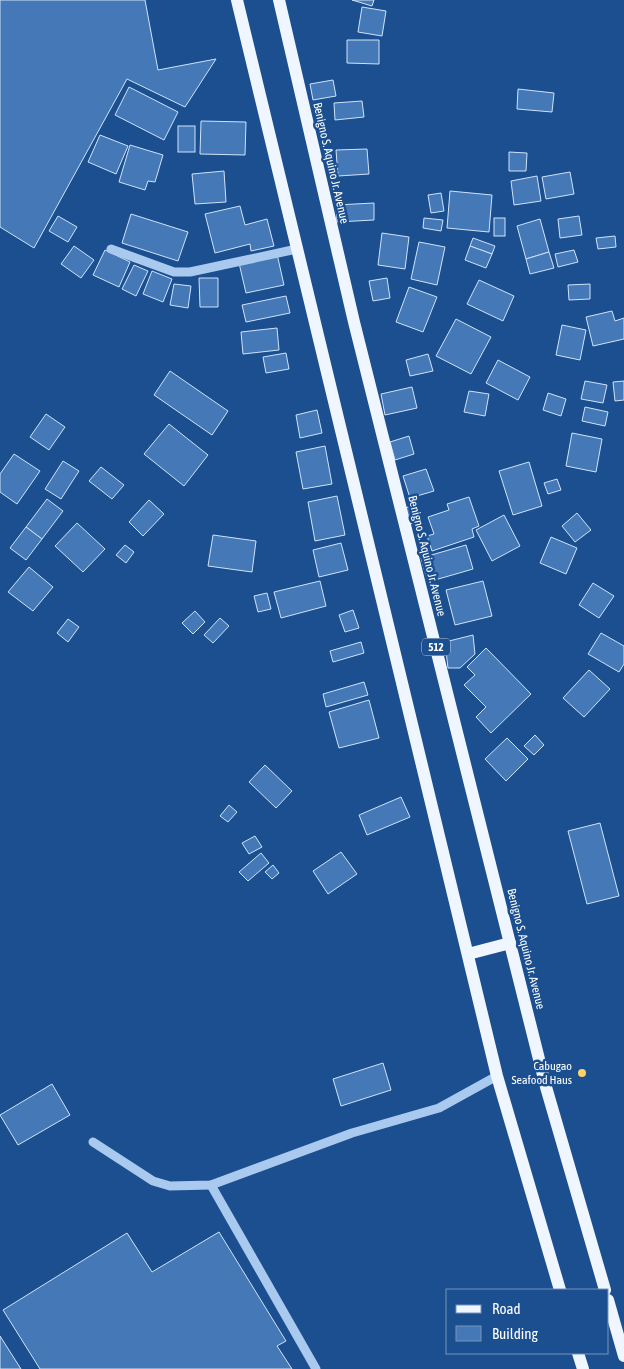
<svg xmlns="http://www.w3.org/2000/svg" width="624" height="1369" font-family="'Asap Condensed',sans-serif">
	<rect width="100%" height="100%" fill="#1b4f8f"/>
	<g fill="#4478b7" stroke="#cfe3fa">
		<path d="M0,0H145L158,70L216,59L185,107L127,79L34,248L0,227Z"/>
		<path d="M352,0H374L372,6Z"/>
		<path d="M362,7L386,11L382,36L358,32Z"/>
		<path d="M347,40H379V64L347,63Z"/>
		<path d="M333,80L336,96L313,100L310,84Z"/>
		<path d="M129,87L178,112L164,140L115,115Z"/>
		<path d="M518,89L554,93L552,112L517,109Z"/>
		<path d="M362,101L364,117L335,120L334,103Z"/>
		<path d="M201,121L246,122L245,155L200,154Z"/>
		<rect x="178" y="126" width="17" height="26"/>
		<path d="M100,135L128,146L116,174L88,162Z"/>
		<path d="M130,145L163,155L155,182L148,181L145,190L119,182Z"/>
		<path d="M367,149L369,174L338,176L336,150Z"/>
		<path d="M509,152L527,153L526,171H509Z"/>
		<path d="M224,171L226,202L195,204L192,174Z"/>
		<path d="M570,172L574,194L546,199L542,177Z"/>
		<path d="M537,176L541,201L514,205L511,181Z"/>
		<path d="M450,191L492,195L489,232L447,228Z"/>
		<path d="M441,193L444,211L431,213L428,195Z"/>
		<path d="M374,203V220L337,222L336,205Z"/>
		<path d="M240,206L245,225L267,219L274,246L251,251L250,244L215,253L205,214Z"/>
		<path d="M131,214L188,232L178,261L122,243Z"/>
		<path d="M58,216L77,227L68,242L49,231Z"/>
		<path d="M579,216L582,235L560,238L558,219Z"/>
		<path d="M424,218L443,220L441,231L423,228Z"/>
		<rect x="494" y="218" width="11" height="18"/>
		<path d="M540,219L549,252L526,259L517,226Z"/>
		<path d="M382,233L409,237L405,269L378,265Z"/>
		<path d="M615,236L616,247L598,249L596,238Z"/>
		<path d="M473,238L495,246L492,254L470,246Z"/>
		<path d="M419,242L445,247L437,285L411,279Z"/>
		<path d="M74,246L94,260L81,278L61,264Z"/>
		<path d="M470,246L492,254L486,268L465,260Z"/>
		<path d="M105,250L130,262L119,287L93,275Z"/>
		<path d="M574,250L578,262L558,267L555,254Z"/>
		<path d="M549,252L554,268L530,274L526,259Z"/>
		<path d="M277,254L284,285L246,293L239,263Z"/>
		<path d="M134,265L148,271L136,296L122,289Z"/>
		<path d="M152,271L172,279L163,302L143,294Z"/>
		<path d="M199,278H218V307H200Z"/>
		<path d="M387,278L390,298L373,301L369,281Z"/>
		<path d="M479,280L514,296L503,321L467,304Z"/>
		<path d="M174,284L191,286L188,308L170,305Z"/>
		<path d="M590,284V299L569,300L568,285Z"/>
		<path d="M409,287L437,297L423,332L396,322Z"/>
		<path d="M286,296L290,313L246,322L242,305Z"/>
		<path d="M612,311L615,321L624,318V339L593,346L586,317Z"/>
		<path d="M456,319L491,337L471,374L436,356Z"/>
		<path d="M562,325L586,330L580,360L556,355Z"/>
		<path d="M277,328L279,350L243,354L241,332Z"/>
		<path d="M286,353L289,369L266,373L263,357Z"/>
		<path d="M428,354L433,371L410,376L406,360Z"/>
		<path d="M498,360L530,377L518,400L486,383Z"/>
		<path d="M170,371L228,411L212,435L154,395Z"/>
		<path d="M585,381L607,385L603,403L581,399Z"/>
		<path d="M624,381V400L615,401L613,382Z"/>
		<path d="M412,387L417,408L385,415L381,394Z"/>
		<path d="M469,391L489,394L485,416L464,412Z"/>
		<path d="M548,393L566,399L561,416L543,410Z"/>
		<path d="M585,407L608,412L605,426L582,421Z"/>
		<path d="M317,410L322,433L300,438L296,415Z"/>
		<path d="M46,414L65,427L49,450L30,437Z"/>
		<path d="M169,424L208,455L184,486L144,454Z"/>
		<path d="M572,433L602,439L596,472L566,466Z"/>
		<path d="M409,436L414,454L395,460L390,442Z"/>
		<path d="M325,446L332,484L303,489L296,452Z"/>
		<path d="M14,454L40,471L17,504L0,492V474Z"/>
		<path d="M63,461L79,471L61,499L45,489Z"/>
		<path d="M529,462L542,506L513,515L499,471Z"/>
		<path d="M101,467L124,485L112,499L89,481Z"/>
		<path d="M426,469L434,491L410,498L403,476Z"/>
		<path d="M557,479L561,490L548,494L544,483Z"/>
		<path d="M337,496L345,535L315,541L308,502Z"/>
		<path d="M469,497L479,526L472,529L474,537L432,551L427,536L434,534L428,517L449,510L447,504Z"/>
		<path d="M47,499L63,511L42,539L26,527Z"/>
		<path d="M149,500L164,514L143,536L129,522Z"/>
		<path d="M414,505L420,521L407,525L402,509Z"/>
		<path d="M577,513L591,530L575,542L562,526Z"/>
		<path d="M504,515L520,546L492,561L476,530Z"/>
		<path d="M77,523L105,549L83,572L55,546Z"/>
		<path d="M26,527L42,539L26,560L10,548Z"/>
		<path d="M213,535L256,541L252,572L208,566Z"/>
		<path d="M551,537L577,548L566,574L540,563Z"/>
		<path d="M341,543L348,570L319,577L313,550Z"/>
		<path d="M125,545L134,552L126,563L116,555Z"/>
		<path d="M466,545L473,569L428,582L421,558Z"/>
		<path d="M29,567L53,587L33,611L8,592Z"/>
		<path d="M320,581L326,606L281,618L274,592Z"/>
		<path d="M483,581L492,616L455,625L446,590Z"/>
		<path d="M593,583L614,596L599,618L579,605Z"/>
		<path d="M267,593L271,609L258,612L254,596Z"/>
		<path d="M353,610L359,628L345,632L339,615Z"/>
		<path d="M195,611L205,622L193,634L182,623Z"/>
		<path d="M220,618L229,626L213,643L204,635Z"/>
		<path d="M68,619L79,627L68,642L57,633Z"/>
		<path d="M601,633L624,646V664L619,672L588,654Z"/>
		<path d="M473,635L475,654L460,668H448L445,642Z"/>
		<path d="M361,642L364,653L333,662L330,651Z"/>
		<path d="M486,648L531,694L491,733L476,717L486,707L464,685L475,675L467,667Z"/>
		<path d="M589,670L610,689L584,717L563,698Z"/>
		<path d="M364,682L368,695L326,707L323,694Z"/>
		<path d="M369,700L379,738L339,748L329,712Z"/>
		<path d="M535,735L544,745L534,755L524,746Z"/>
		<path d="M507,738L528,759L506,781L485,759Z"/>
		<path d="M265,765L292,791L276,808L249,782Z"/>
		<path d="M401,797L410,817L367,835L359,815Z"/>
		<path d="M229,805L237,812L228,822L220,816Z"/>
		<path d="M600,823L619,896L587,904L568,831Z"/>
		<path d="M255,836L262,847L249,854L242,843Z"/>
		<path d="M341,852L357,874L328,894L313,871Z"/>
		<path d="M261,853L269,863L248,881L239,872Z"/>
		<path d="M273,865L279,873L272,879L265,872Z"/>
		<path d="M383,1063L391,1090L341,1106L333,1079Z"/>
		<path d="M52,1084L70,1115L18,1145L0,1115Z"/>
		<path d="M219,1232L286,1341L277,1346L292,1369H40L3,1310L127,1233L152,1272Z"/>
		<path d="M0,1336L21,1369H0Z"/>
	</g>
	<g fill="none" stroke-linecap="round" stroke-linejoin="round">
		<g stroke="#a9c9ee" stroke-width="9">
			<path d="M111,249L174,272H190L297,249"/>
			<path d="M93,1142L153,1181L170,1186L211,1185L352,1133L439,1108L497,1076"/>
			<path d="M211,1185L316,1369"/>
		</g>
		<g stroke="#f0f6ff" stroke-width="12">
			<path d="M237,0L497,1076L560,1290"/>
			<path d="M279,0L354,322L546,1087L605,1290"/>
			<path d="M468,954L510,943"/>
			<path d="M608,1300L624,1356"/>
			<path d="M578,1353L583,1369"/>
		</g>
	</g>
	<circle fill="#ffd166" stroke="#1b4f8f" stroke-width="2" cx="582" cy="1073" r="5"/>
	<g text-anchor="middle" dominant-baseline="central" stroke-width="5" stroke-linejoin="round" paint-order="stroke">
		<rect fill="#1b4f8f" stroke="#bbcadd" stroke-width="1" x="422" y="638.5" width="28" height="17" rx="4"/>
		<g font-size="11" font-weight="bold" fill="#fff">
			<text x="436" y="647">512</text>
		</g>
		<g font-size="12" fill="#fff" stroke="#1b4f8f">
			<text transform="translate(331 163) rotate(77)">Benigno S. Aquino Jr. Avenue</text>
			<text transform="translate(427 556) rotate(76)">Benigno S. Aquino Jr. Avenue</text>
			<text transform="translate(526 949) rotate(76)">Benigno S. Aquino Jr. Avenue</text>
		</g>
		<g font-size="12" fill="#fff" stroke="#1b4f8f" text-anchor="end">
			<text x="572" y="1066">Cabugao<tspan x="572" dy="14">Seafood Haus</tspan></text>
		</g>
	</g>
	<rect x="446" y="1289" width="162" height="65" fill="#1b4f8f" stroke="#7695bc"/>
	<rect x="456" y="1305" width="25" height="8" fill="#f0f6ff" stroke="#7695bc"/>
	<text x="492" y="1314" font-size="15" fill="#ffffff">Road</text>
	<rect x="456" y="1326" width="25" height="15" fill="#4478b7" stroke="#7695bc"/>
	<text x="492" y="1339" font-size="15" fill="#ffffff">Building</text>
</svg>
